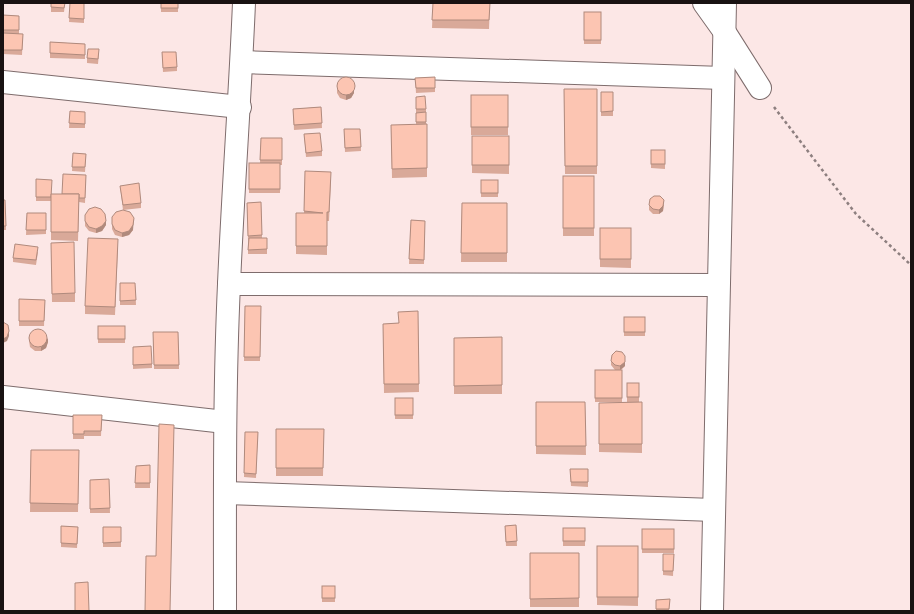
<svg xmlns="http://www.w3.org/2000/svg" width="914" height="614" font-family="'Golos Text',sans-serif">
	<rect width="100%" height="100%" fill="#fce7e6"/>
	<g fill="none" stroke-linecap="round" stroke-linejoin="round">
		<g stroke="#7e6c6c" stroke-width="24">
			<g id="minor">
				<path d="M704,3L724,31L760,88"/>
				<path d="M242,62L723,78"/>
				<path d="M3,82L240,107"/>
				<path d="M229,284L718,285"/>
				<path d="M3,397L225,422"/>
				<path d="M225,493L714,510"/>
				<path d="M225,611C225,502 224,393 229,284C233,190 240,97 244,3"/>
				<path d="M712,611L725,3"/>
			</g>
		</g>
		<path stroke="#8d7f7f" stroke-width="2.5" stroke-dasharray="3 3" stroke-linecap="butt" d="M774,107L856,214L911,265"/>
		<use href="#minor" stroke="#fff" stroke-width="22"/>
	</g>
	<g fill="#d9a999">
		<path d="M51,3H65L64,12H51Z"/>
		<path d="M70,3H84V23L69,22Z"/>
		<rect x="161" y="3" width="17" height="9"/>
		<path d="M433,3H490L489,29L432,28Z"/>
		<rect x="584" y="12" width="17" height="32"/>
		<path d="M3,15L19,16V34H23L22,55L3,54Z"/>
		<path d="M50,42L85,44V59L50,58Z"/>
		<path d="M162,52L177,67V71L163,72Z"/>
		<path d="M99,53L98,64L87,63V58Z"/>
		<path d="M435,77V92L416,93L415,78Z"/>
		<path d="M337,89L354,93L351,98L346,100L340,98L337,93Z"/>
		<path d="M564,89H597V174H565Z"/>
		<rect x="601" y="92" width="12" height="24"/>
		<rect x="471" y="95" width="37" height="40"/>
		<path d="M416,97L426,109V124H427V177L392,178L391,125H416Z"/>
		<path d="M321,107L322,128L294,130L293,109Z"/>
		<path d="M70,111L85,112V128H69Z"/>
		<path d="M344,129H360L361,151L345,152Z"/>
		<path d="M304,134L322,151V156L306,157Z"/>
		<path d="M472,136H509V174L472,173Z"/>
		<path d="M261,138H282V165H280V193H249V163H260Z"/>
		<path d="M651,150H665V169L651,168Z"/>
		<path d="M73,153L86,154L85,172L72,171Z"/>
		<path d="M305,171L331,180L329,221H327V255L296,254V213H304Z"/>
		<path d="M86,175L85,203L79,202L78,241L51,240V201H36V179L51,194H62Z"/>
		<rect x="563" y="176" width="31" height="60"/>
		<rect x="481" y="180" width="17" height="17"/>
		<path d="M120,186L141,203V208L123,210Z"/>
		<path d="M3,200H5L6,230H3Z"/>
		<path d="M261,202L262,238H267V254H248V240L247,203Z"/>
		<path d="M462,203H507V262H461Z"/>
		<path d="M649,205H664L663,211L659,214H653L649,210Z"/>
		<path d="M27,213H46V234L26,235Z"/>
		<path d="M85,215L106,225L102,231L96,233L89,231L85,226Z"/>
		<path d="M112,217L133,230L129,235L122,237L115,235L112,229Z"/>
		<path d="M411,220L425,221L424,264H409Z"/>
		<path d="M600,228H631V268L600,267Z"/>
		<path d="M51,243L75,293V302H52Z"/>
		<path d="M118,247L115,315L85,314V306Z"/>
		<path d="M38,252L36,265L13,262V258Z"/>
		<path d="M120,283H135L136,305H120Z"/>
		<path d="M19,299L45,300L44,326H19Z"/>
		<path d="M245,306H261L260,361H244Z"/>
		<path d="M418,311L419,392L384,393L383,324L398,323Z"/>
		<rect x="624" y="317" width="21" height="19"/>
		<rect x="98" y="326" width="27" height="17"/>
		<path d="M153,332H178L179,369H154Z"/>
		<path d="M29,337L48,342L46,348L41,351H35L30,347L29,341Z"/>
		<path d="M502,337V394H454V338Z"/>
		<path d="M133,347L152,364V368L133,369Z"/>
		<path d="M611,361H625V366L621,370H622V402H595V370H615L611,365Z"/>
		<rect x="627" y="383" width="12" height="19"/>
		<rect x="395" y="398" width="18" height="21"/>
		<path d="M536,402H585L586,455L536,454Z"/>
		<path d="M642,402V453L599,452V403Z"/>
		<path d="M73,415H102L101,436H84V439H73Z"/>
		<path d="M276,429H324L323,476H276Z"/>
		<path d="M245,432H258L256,478L244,477Z"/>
		<path d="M31,450H79L78,512H30Z"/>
		<path d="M150,465V488H135L136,466Z"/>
		<path d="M570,469H588V487L571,486Z"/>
		<path d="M109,479L110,513H90V480Z"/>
		<path d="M516,525L517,546H506L505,526Z"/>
		<path d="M61,526L78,527L77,548L61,547Z"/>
		<rect x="103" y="527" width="18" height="20"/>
		<rect x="563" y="528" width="22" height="18"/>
		<rect x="642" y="529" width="32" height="24"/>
		<path d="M597,546H638V606L597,605Z"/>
		<rect x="530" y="553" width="49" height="54"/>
		<path d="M663,554H674L673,576L663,575Z"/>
		<rect x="322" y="586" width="13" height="16"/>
		<path d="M670,599L669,611H656V600Z"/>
	</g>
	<g fill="#b08a7d">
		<path d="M354,83V93L351,98L346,100V95Z"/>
		<path d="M664,200L663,211L659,214V210Z"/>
		<path d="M134,218L133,230L129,235L122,237V233Z"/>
		<path d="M106,221V225L102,231L96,233V229Z"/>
		<path d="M9,331V336L7,341L3,343V339Z"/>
		<path d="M48,338V342L46,348L41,351V347Z"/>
		<path d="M625,356V366L620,370V366Z"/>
	</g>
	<g fill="#fcc5b2" stroke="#b08a7d">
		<path d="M51,3H65L64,8L51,7Z"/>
		<path d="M70,3H84V19L69,18Z"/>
		<rect x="161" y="3" width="17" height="5"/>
		<path d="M433,3H490L489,20H432Z"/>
		<rect x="584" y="12" width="17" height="28"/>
		<path d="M3,15L19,16V30H3Z"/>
		<path d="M3,33L23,34L22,50H3Z"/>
		<path d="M50,42L85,44V55L50,53Z"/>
		<path d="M88,49H99L98,59L87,58Z"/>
		<path d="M162,52H176L177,67L163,68Z"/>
		<path d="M435,77V88H416L415,78Z"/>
		<circle cx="346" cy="86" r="9"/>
		<path d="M564,89H597V166H565Z"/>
		<path d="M601,92H613V111L601,112Z"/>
		<rect x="471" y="95" width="37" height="32"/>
		<path d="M425,96L426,109H416V97Z"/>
		<path d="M321,107L322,123L294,125L293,109Z"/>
		<path d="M70,111L85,112V124L69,123Z"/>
		<path d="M426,112V122H416V113Z"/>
		<path d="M427,124V168L392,169L391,125Z"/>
		<path d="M344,129H360L361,147L345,148Z"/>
		<path d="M320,133L322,151L306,153L304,134Z"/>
		<rect x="472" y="136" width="37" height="29"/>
		<path d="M261,138H282V160H260Z"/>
		<rect x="651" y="150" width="14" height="14"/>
		<path d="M73,153L86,154L85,167H72Z"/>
		<rect x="249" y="163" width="31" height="26"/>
		<path d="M305,171L331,172L329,212H327V246H296V213H323L304,211Z"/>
		<path d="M63,174L86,175L85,198H79V194H62Z"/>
		<rect x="563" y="176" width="31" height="52"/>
		<path d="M36,179L52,180L51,197H36Z"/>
		<rect x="481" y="180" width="17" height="13"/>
		<path d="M139,183L141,203L123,205L120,186Z"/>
		<path d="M51,194H79L78,232H51Z"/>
		<path d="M654,196H660L664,200L663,206L659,210L653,209L649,205L650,199Z"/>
		<path d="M3,200H5L6,226H3Z"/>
		<path d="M261,202L262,235L248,236L247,203Z"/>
		<path d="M462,203H507V253H461Z"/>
		<path d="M95,207L101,209L105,214L106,221L102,226L96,229L89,227L85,221V215L89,209Z"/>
		<path d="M123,210L130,212L134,218L133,225L129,231L122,233L115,230L112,224V217L116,212Z"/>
		<path d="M27,213H46V230H26Z"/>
		<path d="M411,220L425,221L424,260L409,259Z"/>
		<rect x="600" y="228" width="31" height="31"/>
		<path d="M88,238L118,239L115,307L85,306Z"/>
		<path d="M249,238H267V249L248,250Z"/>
		<path d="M74,242L75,293L52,294L51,243Z"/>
		<path d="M15,244L38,247L36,260L13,258Z"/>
		<path d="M120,283H135L136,300L120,301Z"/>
		<path d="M19,299L45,300L44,321H19Z"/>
		<path d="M245,306H261L260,357H244Z"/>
		<path d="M418,311L419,384H384L383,324L399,323L398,312Z"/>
		<rect x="624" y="317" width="21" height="15"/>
		<path d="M3,322L8,325L9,331L7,337L3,339Z"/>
		<rect x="98" y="326" width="27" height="13"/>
		<circle cx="38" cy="338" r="9"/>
		<path d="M153,332H178L179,365H154Z"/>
		<path d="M502,337V385L454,386V338Z"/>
		<path d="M151,346L152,364L133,365V347Z"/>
		<path d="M616,351L622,352L625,356V362L620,366L615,365L611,361L612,355Z"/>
		<rect x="595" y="370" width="27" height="28"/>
		<rect x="627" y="383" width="12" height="14"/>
		<rect x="395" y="398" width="18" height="17"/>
		<path d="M536,402H585L586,446H536Z"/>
		<path d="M642,402V444H599V403Z"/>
		<path d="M73,415H102L101,431H84V434H73Z"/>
		<path d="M159,424L174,425L170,611H145L146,556H156Z"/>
		<path d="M276,429H324L323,468H276Z"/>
		<path d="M245,432H258L256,474L244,473Z"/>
		<path d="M31,450H79L78,504L30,503Z"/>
		<path d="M150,465V483H135L136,466Z"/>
		<path d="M570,469H588V482H571Z"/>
		<path d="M109,479L110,508L90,509V480Z"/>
		<path d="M516,525L517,541L506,542L505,526Z"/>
		<path d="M61,526L78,527L77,544L61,543Z"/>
		<path d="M103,527H121V542L103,543Z"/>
		<rect x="563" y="528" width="22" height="13"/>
		<rect x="642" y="529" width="32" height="20"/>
		<rect x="597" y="546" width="41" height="51"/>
		<path d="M530,553H579V598L530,599Z"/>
		<path d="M663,554H674L673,571H663Z"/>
		<path d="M88,582L89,611H75V583Z"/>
		<rect x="322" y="586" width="13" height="12"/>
		<path d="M670,599L669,609H656V600Z"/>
	</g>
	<rect width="914" height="614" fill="none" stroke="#191212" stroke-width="8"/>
</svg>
